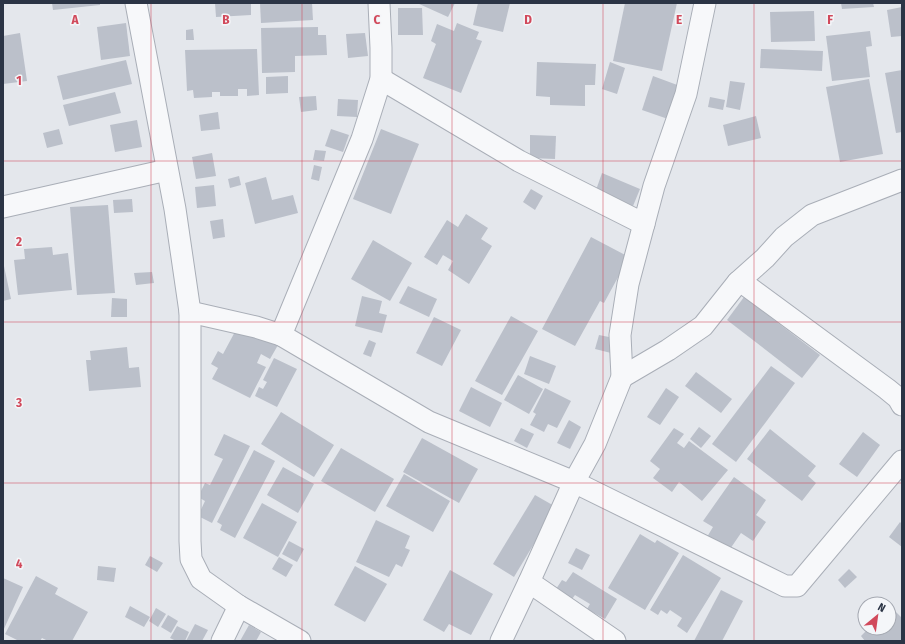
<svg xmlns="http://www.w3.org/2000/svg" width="905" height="644" font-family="'Fira Sans Condensed',sans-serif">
	<rect width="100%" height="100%" fill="#e4e7ec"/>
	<g fill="#bbc0ca">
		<path d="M52,3H100V5L53,10Z"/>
		<path d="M215,3H251V15L216,17Z"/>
		<path d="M260,3H312L313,20L261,23Z"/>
		<path d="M417,3H455L448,17Z"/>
		<path d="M478,3H510L503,32L473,25Z"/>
		<path d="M625,3H677L662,71L613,61Z"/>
		<path d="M841,3H873L874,7L842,9Z"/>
		<path d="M902,7V36L891,37L887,10Z"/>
		<path d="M398,8H422L423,35H398Z"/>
		<path d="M814,11L815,41L771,42L770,12Z"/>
		<path d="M126,23L130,56L101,60L97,27Z"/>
		<path d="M457,23L479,32L476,39L482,41L461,93L423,78L436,44L431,41L437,24L454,31Z"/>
		<path d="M318,27V35H326L327,55L295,56V72L262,73L261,28Z"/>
		<path d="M193,29L194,40H186V30Z"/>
		<path d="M870,31L872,46L866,47L870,77L832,81L826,36Z"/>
		<path d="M20,33L27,81L3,84V36Z"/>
		<path d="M365,33L368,56L348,58L346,34Z"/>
		<path d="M257,49L259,95L247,96V89H238V96H220V92H212V97L194,98L193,90L187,91L185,50Z"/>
		<path d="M761,49L823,51L822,71L760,68Z"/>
		<path d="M126,60L132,84L63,100L57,76Z"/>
		<path d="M537,62L596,64L595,85H585V106L550,105V97L536,96Z"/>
		<path d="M610,62L625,68L617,94L602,89Z"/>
		<path d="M902,70V132L896,133L885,73Z"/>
		<path d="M288,76V93L266,94V77Z"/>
		<path d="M653,76L680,86L668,119L642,110Z"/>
		<path d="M869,79L883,154L840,162L826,87Z"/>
		<path d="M730,81L745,83L740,110L726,107Z"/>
		<path d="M115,92L121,113L69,126L63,105Z"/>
		<path d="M316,96L317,110L301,112L299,97Z"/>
		<path d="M710,97L725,100L723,110L708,107Z"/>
		<path d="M338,99L358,100L357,117L337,116Z"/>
		<path d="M218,112L220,129L201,131L199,115Z"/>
		<path d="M756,116L761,138L728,146L723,125Z"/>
		<path d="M137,120L142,147L115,152L110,125Z"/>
		<path d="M59,129L63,144L47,148L43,133Z"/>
		<path d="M331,129L349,135L343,152L325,146Z"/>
		<path d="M381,129L419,144L391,214L353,199Z"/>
		<path d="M530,135L556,136L555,159L530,158Z"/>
		<path d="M315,150L326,151L324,161L313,160Z"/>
		<path d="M212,153L216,176L196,179L192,157Z"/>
		<path d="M314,165L322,167L319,181L311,179Z"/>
		<path d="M602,173L640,189L633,206L596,190Z"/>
		<path d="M239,176L241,185L230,188L228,179Z"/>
		<path d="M266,177L272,200L293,195L298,213L255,224L245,183Z"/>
		<path d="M214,185L216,206L197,208L195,187Z"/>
		<path d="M531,189L543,196L535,210L523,202Z"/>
		<path d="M132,199L133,212L114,213L113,200Z"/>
		<path d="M108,205L115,293L77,295L70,207Z"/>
		<path d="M466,214L488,228L481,239L492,246L469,284L448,270L453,261L443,255L437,265L424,257L447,220L458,227Z"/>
		<path d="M223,219L225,237L213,239L210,221Z"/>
		<path d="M591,237L629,257L604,303L600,301L575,346L542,329Z"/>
		<path d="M373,240L412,263L390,301L351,279Z"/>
		<path d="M52,247L53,255L68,253L72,290L18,295L14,260L25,259L24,249Z"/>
		<path d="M3,266H4L11,299L3,301Z"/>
		<path d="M152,272L154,283L136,285L134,273Z"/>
		<path d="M408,286L437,299L429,317L399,303Z"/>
		<path d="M362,296L382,301L379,313L387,315L382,333L355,326Z"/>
		<path d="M744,297L820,355L802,378L727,320Z"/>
		<path d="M112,298L127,299V317H111Z"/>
		<path d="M511,316L538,331L502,395L475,381Z"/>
		<path d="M434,317L461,330L442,366L416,353Z"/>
		<path d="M237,328L278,345L270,359L261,354L257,363L266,367L250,398L212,379L218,368L211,364L218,351L223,354Z"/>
		<path d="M599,335L614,338L611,353L595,349Z"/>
		<path d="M369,340L376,343L371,357L363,354Z"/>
		<path d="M127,347L129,368L139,367L141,387L89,391L86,360H91L90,351Z"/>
		<path d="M530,356L556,366L549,384L524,374Z"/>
		<path d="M274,358L297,369L277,407L255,396L259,387L263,389L267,382L263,380Z"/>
		<path d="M771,366L795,383L736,462L712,444Z"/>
		<path d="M696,372L732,399L721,413L685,386Z"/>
		<path d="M518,375L543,389L529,414L504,400Z"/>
		<path d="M471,387L502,403L490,427L459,411Z"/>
		<path d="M545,388L571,401L557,428L548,424L544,432L530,425L536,414L533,412Z"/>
		<path d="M666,388L679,397L660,425L647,417Z"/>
		<path d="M281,412L334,445L314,477L261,444Z"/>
		<path d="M569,420L581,427L570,449L557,443Z"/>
		<path d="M699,427L711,436L701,448L690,439Z"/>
		<path d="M521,428L534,434L527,448L514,441Z"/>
		<path d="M674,428L684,434L677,443L684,448L689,441L728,470L702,501L679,482L672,492L653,478L660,469L650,461Z"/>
		<path d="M770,429L816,466L808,476L816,483L802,501L747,459Z"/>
		<path d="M863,432L880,445L857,477L839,464Z"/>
		<path d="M224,434L250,446L212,523L198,516L205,501L198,497L205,483L210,485L223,459L214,455Z"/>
		<path d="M422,438L478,469L459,503L403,472Z"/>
		<path d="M341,448L394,479L375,512L321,481Z"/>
		<path d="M254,450L275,461L235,538L220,530L222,525L217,522Z"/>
		<path d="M283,467L314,484L298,513L267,495Z"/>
		<path d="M404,474L450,501L433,532L386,506Z"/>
		<path d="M734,477L766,500L756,515L766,522L753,541L741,533L728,552L707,537L713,527L703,521Z"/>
		<path d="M535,495L556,507L514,577L493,564Z"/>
		<path d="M262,503L297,522L278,557L243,538Z"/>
		<path d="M376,520L410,536L405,548L410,550L402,567L396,564L389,577L356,562Z"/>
		<path d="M900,522L902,524V547L889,537Z"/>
		<path d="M640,534L655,543L657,540L679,553L645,610L608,588Z"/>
		<path d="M289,541L304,549L297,562L282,554Z"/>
		<path d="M576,548L590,555L582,570L568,563Z"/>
		<path d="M683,555L721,578L687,633L677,626L682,618L670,610L667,614L661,610L658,615L650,610Z"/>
		<path d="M150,556L163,563L157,572L145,565Z"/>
		<path d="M279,557L293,565L286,577L272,569Z"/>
		<path d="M98,566L116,568L114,582L97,580Z"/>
		<path d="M355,566L387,584L365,622L334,605Z"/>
		<path d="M849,569L857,577L845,588L838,580Z"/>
		<path d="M450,570L493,594L471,635L449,624L444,632L423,620Z"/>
		<path d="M573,572L617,599L605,619L587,609L590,604L575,595L572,599L556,589L562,580L566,582Z"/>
		<path d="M36,576L58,588L55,594L88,612L72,641H48L42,638L40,641H19L5,634Z"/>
		<path d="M3,578L23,587L3,631Z"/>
		<path d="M721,590L743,601L722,641H694Z"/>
		<path d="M130,606L150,617L144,627L125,617Z"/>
		<path d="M891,607L902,618V641H865L861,636L869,628H889V608Z"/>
		<path d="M156,608L166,614L158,627L149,621Z"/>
		<path d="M168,615L178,621L171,633L161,627Z"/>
		<path d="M195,624L208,630L202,641H186Z"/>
		<path d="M249,625L261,632L256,641H240Z"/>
		<path d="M177,626L189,632L185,641H176L170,638Z"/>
	</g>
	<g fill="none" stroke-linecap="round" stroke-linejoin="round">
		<g stroke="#a9aeb7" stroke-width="23">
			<g id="minor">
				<path d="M136,3L175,209L190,312V541L191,559L201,579L239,606L300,641"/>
				<path d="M381,79L519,161L644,224"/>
				<path d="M3,207L167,170"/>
				<path d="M738,282L743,283L887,389L898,398L902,405"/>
				<path d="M190,312L256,327L281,335L362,139L381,79V48L379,3"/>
				<path d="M281,335L429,422L574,482L785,586H797L902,461"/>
				<path d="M622,377L668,350L703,326L738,282L765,258L784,237L812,215L902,180"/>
				<path d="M529,582L615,641"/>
				<path d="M222,641L239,606"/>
				<path d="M501,641L529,582L574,482L595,444L622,377L620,335L628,284L654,186L686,94L705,3"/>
			</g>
		</g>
		<use href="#minor" stroke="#f7f8fa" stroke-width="21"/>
	</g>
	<path fill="none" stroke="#d1495b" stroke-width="1" stroke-opacity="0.55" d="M151,3V641M302,3V641M452,3V641M603,3V641M754,3V641M3,161H902M3,322H902M3,483H902"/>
	<g font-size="13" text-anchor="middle" font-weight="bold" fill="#d1495b" stroke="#f4f6f9" stroke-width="3" stroke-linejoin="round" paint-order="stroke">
		<text x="75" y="24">A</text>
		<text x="226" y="24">B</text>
		<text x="377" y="24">C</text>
		<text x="528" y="24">D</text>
		<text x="679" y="24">E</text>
		<text x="830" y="24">F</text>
		<text x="19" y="85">1</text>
		<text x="19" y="246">2</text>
		<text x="19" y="407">3</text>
		<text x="19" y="568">4</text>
	</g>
	<rect width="905" height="644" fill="none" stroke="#2b3445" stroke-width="8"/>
	<g transform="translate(877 616) rotate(29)"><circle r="19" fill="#f4f6f9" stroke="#a4a8b1"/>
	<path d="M0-3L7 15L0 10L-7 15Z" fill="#d1495b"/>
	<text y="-6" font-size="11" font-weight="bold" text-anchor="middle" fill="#2b3445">N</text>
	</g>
</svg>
